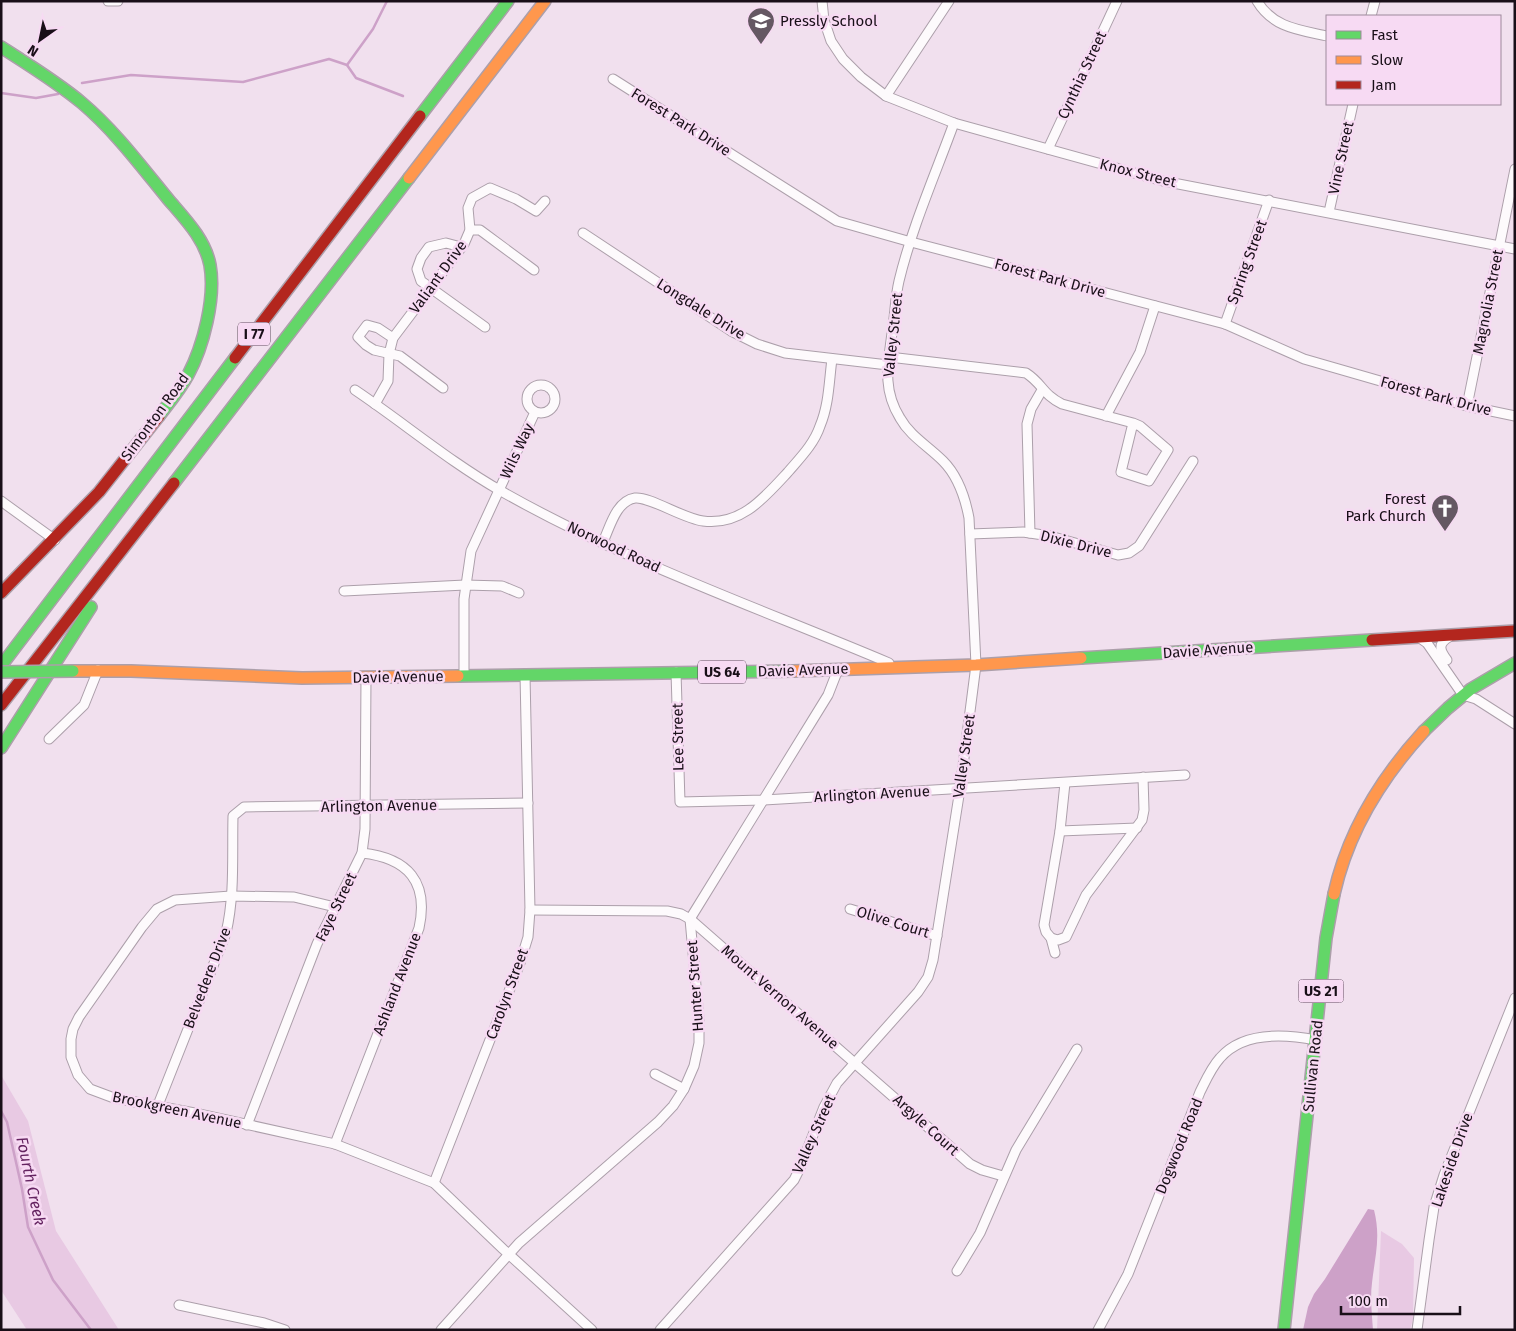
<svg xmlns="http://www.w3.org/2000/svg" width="1516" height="1331" font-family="'Fira Sans',sans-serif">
	<rect width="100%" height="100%" fill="#f1e0ee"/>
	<g fill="#e8c9e3">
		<path d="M1,1075L28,1121L56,1231L119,1330H27L1,1290Z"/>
		<path d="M1381,1231L1402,1244L1414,1258L1413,1319L1410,1330H1377Z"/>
	</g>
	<path fill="#cda1c8" d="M1368,1209L1374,1210C1381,1237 1375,1256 1372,1283C1370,1298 1372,1315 1373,1330H1303L1308,1307L1314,1294L1325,1279Z"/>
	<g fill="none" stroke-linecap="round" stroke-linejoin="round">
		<g stroke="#cda1c8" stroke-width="2.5">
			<path d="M347,65L356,78L403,96"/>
			<path d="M82,83L131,75L243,82L329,59L347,65L373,29L387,1"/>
			<path d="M1,93L36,98L58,94"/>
			<path d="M1,1111L7,1122L22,1189L28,1227L53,1280L91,1330"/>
		</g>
		<g stroke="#ac9faa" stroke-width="11">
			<g id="street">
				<path d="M108,1H118"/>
				<path d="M822,1L824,20L831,41L843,59L861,77L886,96L954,123L1163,181L1515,249"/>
				<path d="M1257,1C1273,28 1300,30 1327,36"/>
				<path d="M1371,16L1375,1"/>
				<path d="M613,79L837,221L911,242L1225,324L1304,359L1467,406L1515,416"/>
				<path d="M886,96L949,1"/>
				<path d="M1048,149L1117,1"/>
				<path d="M1329,212L1353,104"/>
				<path d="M470,230H480L534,270"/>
				<path d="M583,233L731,331L757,344L785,353L888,365"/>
				<path d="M461,247L446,243L429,247L421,258L417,269L421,281L485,327"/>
				<path d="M1225,324L1269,200"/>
				<path d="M393,338L378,328L367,325L358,337L366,345L374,350L400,356L443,388"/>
				<path d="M889,357L1026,373C1042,383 1043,395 1062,404L1133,423L1140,426L1168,450L1149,481L1121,472L1133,423"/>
				<circle cx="541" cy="399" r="14"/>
				<path d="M355,390C404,423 450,462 501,491C624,561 759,608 889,663L890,667"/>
				<path d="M375,404L388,381L389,354L393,338L464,244L470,230L468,208L472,198L490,188L516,199L536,211L545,201"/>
				<path d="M1467,406L1515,169"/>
				<path d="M1106,416L1140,352L1155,306"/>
				<path d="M1,501L55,540"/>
				<path d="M1030,533L1027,424L1031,409L1042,390"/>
				<path d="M970,534L1023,532L1050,536L1118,555L1129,553L1139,546L1193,461"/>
				<path d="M603,542C610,527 616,501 635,498C649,496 684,519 703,521C741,526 764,498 788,472C800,458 814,444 820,426C829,405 829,381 832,359"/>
				<path d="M344,591L465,585L502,586L519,593"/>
				<path d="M1420,638L1427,643L1463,695L1476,699L1515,724"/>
				<path d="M1447,660C1440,651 1437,644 1449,637"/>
				<path d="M676,672L680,802L764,800L1185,775"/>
				<path d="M464,676V599L471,551L535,412"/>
				<path d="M49,739L84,705L98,670"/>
				<path d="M1060,831L1137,828"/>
				<path d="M335,907L294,897L231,896L175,900L157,909L142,927L79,1017L73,1029L71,1039V1057L78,1075L90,1089L114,1098L200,1114L335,1144L434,1183L503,1249L592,1330"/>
				<path d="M850,909L937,936"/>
				<path d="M530,910L667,911L681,914L690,919L970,1164L982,1170L1003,1176"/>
				<path d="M1051,938L1058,940L1066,937L1086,895L1142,820L1144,810L1143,777"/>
				<path d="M1055,953L1051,938L1046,932L1044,925L1060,831L1065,783"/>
				<path d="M655,1074L684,1089"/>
				<path d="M158,1105L226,933C235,895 232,855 233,816L244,807L528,803"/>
				<path d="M247,1125L317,944L362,853L365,829L366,677"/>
				<path d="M335,1144L419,928C429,882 408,858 362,853"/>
				<path d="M434,1183L520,963L528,937L530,910L525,675"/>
				<path d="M957,1271L980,1233L1016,1150L1077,1049"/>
				<path d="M179,1305L264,1323L285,1330"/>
				<path d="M441,1330L519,1243L658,1122L673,1106L684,1089L694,1066L699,1043V1019L690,919L828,695L837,672V669"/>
				<path d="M660,1330L794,1180L800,1168L824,1107L837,1083L918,992L928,977L933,960L960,789L976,665L969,518C965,497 958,476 943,461C928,446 910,436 900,418C882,389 888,364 892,333C895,316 895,298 899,281C912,227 935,175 954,123"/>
				<path d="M1098,1330L1128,1274L1200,1092C1206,1080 1211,1068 1220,1058C1243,1031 1285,1034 1316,1040"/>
				<path d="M1417,1330L1429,1240L1434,1207L1444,1175L1515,998"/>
			</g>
		</g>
		<g stroke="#ac9faa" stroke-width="14">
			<g id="fast">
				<path d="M1,47C29,65 57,82 82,103C115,131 141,166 168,199C185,219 205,239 210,265C216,298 203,347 188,375C180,390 169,403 159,416"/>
				<path d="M420,116L508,1"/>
				<path d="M174,483L409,178"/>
				<path d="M1081,658L1372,640"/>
				<path d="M1,666L235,358"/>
				<path d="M458,676L793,671"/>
				<path d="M1424,731L1448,708L1471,689L1515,663"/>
				<path d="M1,748L91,607"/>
				<path d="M1284,1330L1326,938L1334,894"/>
			</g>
		</g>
		<g stroke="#ac9faa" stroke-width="14">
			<g id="slow">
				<path d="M409,178L545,1"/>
				<path d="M73,671H131L302,678L458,676"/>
				<path d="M793,671L976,665L1081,658"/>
				<path d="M1334,894C1348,831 1381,778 1424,731"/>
			</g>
		</g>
		<g stroke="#ac9faa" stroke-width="14">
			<g id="jam">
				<path d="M235,358L420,116"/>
				<path d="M1,593L99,492L159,416"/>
				<path d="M1372,640L1515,631"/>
				<path d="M1,705L174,483"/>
			</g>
		</g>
		<use href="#street" stroke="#fdfafc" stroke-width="9"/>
		<use href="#fast" stroke="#63d668" stroke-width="11"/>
		<use href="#slow" stroke="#ff974d" stroke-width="11"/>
		<use href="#jam" stroke="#b3261e" stroke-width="11"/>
		<g stroke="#ac9faa" stroke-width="14" stroke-linecap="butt">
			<path id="fast-bridge" d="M1,672L73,671"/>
		</g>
		<use href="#fast-bridge" stroke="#63d668" stroke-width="11"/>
	</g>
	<defs>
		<g id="school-pin" transform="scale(1.4375)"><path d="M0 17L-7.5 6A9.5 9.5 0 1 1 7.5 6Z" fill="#655863" stroke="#f7daf3"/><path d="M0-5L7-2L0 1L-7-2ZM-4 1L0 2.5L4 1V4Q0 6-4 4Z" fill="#fff"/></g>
		<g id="church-pin" transform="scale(1.4375)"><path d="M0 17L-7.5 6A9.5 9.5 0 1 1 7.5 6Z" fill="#655863" stroke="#f7daf3"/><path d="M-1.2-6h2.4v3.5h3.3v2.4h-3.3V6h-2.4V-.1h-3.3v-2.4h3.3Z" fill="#fff"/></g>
	</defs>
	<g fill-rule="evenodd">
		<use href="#school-pin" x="761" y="21"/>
		<use href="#church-pin" x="1445" y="508"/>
	</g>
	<g text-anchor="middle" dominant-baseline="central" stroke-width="5" stroke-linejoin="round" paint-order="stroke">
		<g fill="#f7daf3" stroke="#5c4c5a" stroke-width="1">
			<rect x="238" y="322.5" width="32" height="23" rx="4"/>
			<rect x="698" y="660.5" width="48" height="23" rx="4"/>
			<rect x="1298.5" y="979.5" width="45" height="23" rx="4"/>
		</g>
		<g font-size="14" font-weight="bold" fill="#190f18">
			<text x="254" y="334">I 77</text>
			<text x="722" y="672">US 64</text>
			<text x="1321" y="991">US 21</text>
		</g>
		<g font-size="15" fill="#190f18" stroke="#f7daf3" text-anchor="start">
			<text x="780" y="21">Pressly School</text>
			<text x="1426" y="499" text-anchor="end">Forest<tspan x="1426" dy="17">Park Church</tspan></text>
		</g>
		<g font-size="15" fill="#190f18" stroke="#f7daf3">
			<text transform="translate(1082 75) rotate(-65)">Cynthia Street</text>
			<text transform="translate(681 122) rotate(32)">Forest Park Drive</text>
			<text transform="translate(1341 158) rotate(-78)">Vine Street</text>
			<text transform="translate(1138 173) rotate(14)">Knox Street</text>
			<text transform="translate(1247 262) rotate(-70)">Spring Street</text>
			<text transform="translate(438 277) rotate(-54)">Valiant Drive</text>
			<text transform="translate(1050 278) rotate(15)">Forest Park Drive</text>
			<text transform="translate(1488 302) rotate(-79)">Magnolia Street</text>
			<text transform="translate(701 309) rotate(32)">Longdale Drive</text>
			<text transform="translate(893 335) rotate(-84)">Valley Street</text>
			<text transform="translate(1436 396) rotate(15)">Forest Park Drive</text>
			<text transform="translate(155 417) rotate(-54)">Simonton Road</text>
			<text transform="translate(517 451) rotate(-65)">Wils Way</text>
			<text transform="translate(1076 544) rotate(14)">Dixie Drive</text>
			<text transform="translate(614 547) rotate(25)">Norwood Road</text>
			<text transform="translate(1208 650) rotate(-4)">Davie Avenue</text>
			<text transform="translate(803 670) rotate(-2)">Davie Avenue</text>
			<text transform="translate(398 677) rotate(-1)">Davie Avenue</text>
			<text transform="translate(678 737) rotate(-91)">Lee Street</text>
			<text transform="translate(964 756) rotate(-82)">Valley Street</text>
			<text transform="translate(872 794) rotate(-3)">Arlington Avenue</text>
			<text transform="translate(379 806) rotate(-1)">Arlington Avenue</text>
			<text transform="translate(336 907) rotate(-64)">Faye Street</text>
			<text transform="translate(893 922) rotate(17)">Olive Court</text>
			<text transform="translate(207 978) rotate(-69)">Belvedere Drive</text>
			<text transform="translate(397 984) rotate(-69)">Ashland Avenue</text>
			<text transform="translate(695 986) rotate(-94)">Hunter Street</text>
			<text transform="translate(507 994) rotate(-70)">Carolyn Street</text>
			<text transform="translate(780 997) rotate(41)">Mount Vernon Avenue</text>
			<text transform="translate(1313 1066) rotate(-84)">Sullivan Road</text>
			<text transform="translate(177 1110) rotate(12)">Brookgreen Avenue</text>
			<text transform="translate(926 1125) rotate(42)">Argyle Court</text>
			<text transform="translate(814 1134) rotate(-66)">Valley Street</text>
			<text transform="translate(1179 1146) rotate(-68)">Dogwood Road</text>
			<text transform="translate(1452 1160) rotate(-71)">Lakeside Drive</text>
		</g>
		<g font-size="16" font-style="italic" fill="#642360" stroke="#f7daf3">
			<text transform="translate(31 1181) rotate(78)">Fourth Creek</text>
		</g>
	</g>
	<rect width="1516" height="1331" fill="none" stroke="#190f18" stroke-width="5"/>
	<rect x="1326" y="15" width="175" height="90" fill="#f7daf3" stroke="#9e899b"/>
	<rect x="1336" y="31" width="25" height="8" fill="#63d668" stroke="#9e899b"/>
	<text x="1371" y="40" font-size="15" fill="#190f18">Fast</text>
	<rect x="1336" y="56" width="25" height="8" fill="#ff974d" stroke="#9e899b"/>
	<text x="1371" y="65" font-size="15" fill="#190f18">Slow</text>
	<rect x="1336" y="81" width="25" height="8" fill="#b3261e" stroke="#9e899b"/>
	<text x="1371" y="90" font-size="15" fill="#190f18">Jam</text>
	<g transform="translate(40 40) rotate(213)" stroke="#f7daf3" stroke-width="4" paint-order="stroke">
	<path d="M0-4L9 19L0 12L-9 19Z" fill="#190f18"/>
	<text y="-8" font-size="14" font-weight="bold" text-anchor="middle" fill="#190f18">N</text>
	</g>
	<path d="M1341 1306v8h119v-8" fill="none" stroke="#190f18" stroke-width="2.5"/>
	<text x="1348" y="1306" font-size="15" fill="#190f18" stroke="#f7daf3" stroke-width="4" paint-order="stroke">100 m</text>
</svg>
